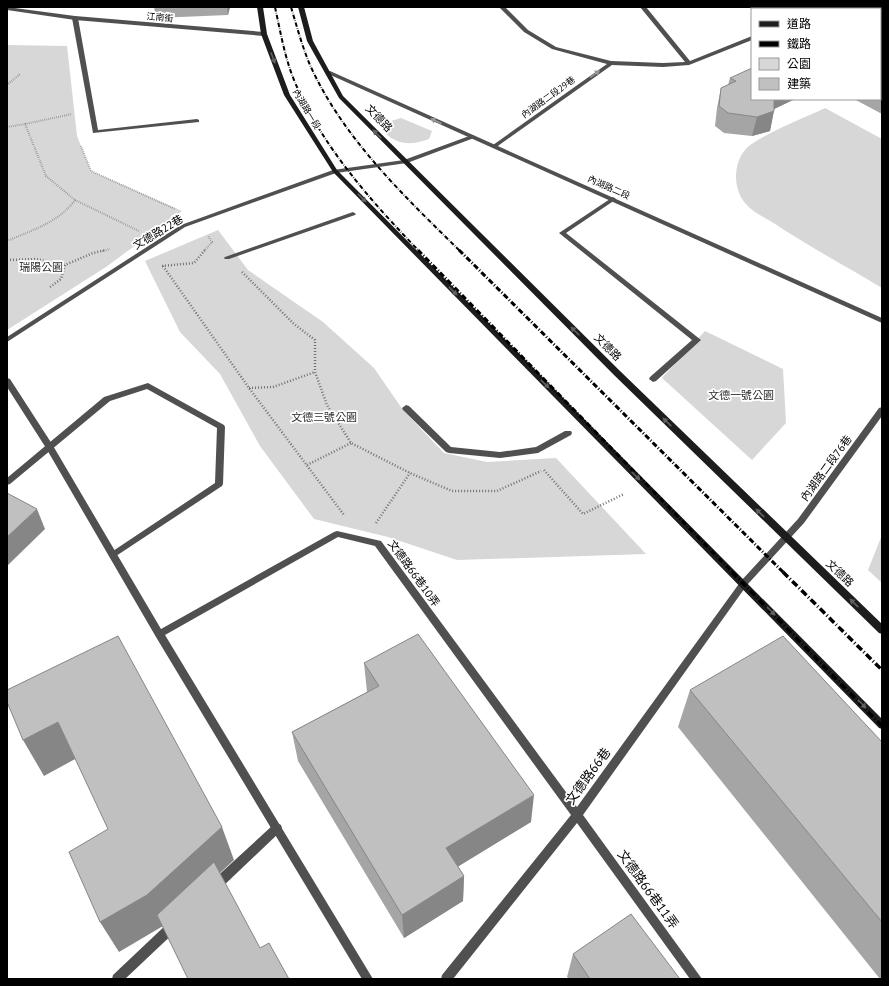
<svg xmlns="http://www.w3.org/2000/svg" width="889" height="986" font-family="'PT Sans','Noto Sans TC',sans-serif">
	<rect width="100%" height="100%" fill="#fff"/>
	<g fill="#d7d7d7">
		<path d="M7,45L67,46L77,136L91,171L182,211L106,267L7,330Z"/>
		<path d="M825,108L882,139V288C847,267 812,248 778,226C768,219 753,213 745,203C733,189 733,164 745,150C757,136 807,117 825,108Z"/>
		<path d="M401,118L432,131L429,139C412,145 398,146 384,132L385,127L391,121Z"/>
		<path d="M218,230L248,270L323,322L374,368L403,410L444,453L487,462L556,458L646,554L457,560L388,537L314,519L260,446L220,374L180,332L145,261Z"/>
		<path d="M705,331L783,369L786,423L752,460L662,378Z"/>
		<path d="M882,535V583L868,570Z"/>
	</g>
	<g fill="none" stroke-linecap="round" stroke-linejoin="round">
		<g stroke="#727272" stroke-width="2" stroke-dasharray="0.5 1.5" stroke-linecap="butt">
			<path d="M7,85L20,74"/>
			<path d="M25,124L72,114"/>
			<path d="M7,127L25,124L46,176L75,200L139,231"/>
			<path d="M81,146L91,171L175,209"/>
			<path d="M7,241C32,230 58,223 75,200"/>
			<path d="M102,251L110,249"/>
			<path d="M204,251L212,242L208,236"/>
		</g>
		<g stroke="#727272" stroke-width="2.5" stroke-dasharray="1 2" stroke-linecap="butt">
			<path d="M7,260L36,259L65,265"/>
			<path d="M162,266L194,263L205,250"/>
			<path d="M163,266L249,388L344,515"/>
			<path d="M242,272L294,324L315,340V372L327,405L351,443L410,473L452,491H497L541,471"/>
			<path d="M50,287L61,279L65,265L93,253L106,250"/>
			<path d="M249,388L273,387L315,372"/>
			<path d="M307,465L351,443"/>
			<path d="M544,470L583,514L624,494"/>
			<path d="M376,523L410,473"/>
		</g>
		<g fill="#505050" fill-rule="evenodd">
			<path d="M75,16L78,18L98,130L197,119L199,120V122L93,133L72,18Z"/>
			<path d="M613,197L616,199L615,200L566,233L701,340L656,381L653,382L649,379L650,377L692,340L559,233Z"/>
			<path d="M353,212L356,214L355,215L229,259H225L224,258L225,257Z"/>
			<path d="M148,383L224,425L225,427L223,484L222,486L113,558L110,557L109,555L110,553L215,483L217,428L147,389L110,401L10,484L7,485V478L104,397Z"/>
			<path d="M277,823L281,825L282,828L281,831L219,890L215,891L211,890L210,886L211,882L273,825Z"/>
			<path d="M173,921L177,922L178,926L177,930L125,979H112L113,975L169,922Z"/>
		</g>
		<g fill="#505050" fill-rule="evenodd">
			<path d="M7,7L75,16L264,32L267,34L264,36L75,20L7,10Z"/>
			<path d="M499,7H505L528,30L556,47L611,61L663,63L685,62L640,7H646L690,61L752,36V40L689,65L663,67L612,65L495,148L492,146L493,145L607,64L552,49L524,32Z"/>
			<path d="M752,7H758L760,9H754Z"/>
			<path d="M842,7H851L847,9H838Z"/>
			<path d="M472,135L474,136V138L407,163L336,173L185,227L7,342V337L181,225L333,170L404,160Z"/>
			<path d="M7,378L10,379L52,444L161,629L334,532L337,531L381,541L577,807L741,581L798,519L879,408L882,407V416L804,523L747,585L583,815L702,979H690L577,823L453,979H441L442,975L571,815L375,546L338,537L165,635L373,979H362L156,637L46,448L7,387Z"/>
			<path d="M406,405L409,406L451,447L500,452L536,447L565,431H571L572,433L571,435L538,453L500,458L449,453L446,452L403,410L402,408Z"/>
		</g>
		<path fill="#505050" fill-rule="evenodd" d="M326,71H330L882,318V323L326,73Z"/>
		<g fill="#1d1d1d" fill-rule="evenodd">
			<path d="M257,7H263L267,34L290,95L337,170L882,719V729L879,728L333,172L284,95L261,34Z"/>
			<path d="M298,7H304L313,41L343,96L620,371L882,624V634L879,633L614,375L339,98L307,41Z"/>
		</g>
		<g stroke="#000" stroke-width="2" stroke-dasharray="4.5 1.5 0.5 1.5" stroke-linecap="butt">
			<path d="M275,7C280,30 284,53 292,75C318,142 370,200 419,251"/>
			<path d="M291,7C297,27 302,46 310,65C343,138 403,195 460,251"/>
		</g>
		<g stroke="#000" stroke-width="3" stroke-dasharray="5.5 2 1 2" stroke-linecap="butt">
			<path d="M418,250L733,573"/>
			<path d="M459,250L784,573"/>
		</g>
		<g stroke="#000" stroke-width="3.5" stroke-dasharray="7 2.5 1 2.5" stroke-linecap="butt">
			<path d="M732,572L882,726"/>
			<path d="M783,572L882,670"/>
		</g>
	</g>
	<g fill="#a5a5a5">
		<path d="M154,7H230L228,15L156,18Z"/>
		<path d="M882,12V114L854,99H880V13Z"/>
		<path d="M730,78L795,99L774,109L770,131L752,136L724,133L715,126L717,108L721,88L728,85Z"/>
		<path d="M364,663L531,822L458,866L464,876L463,901L404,938L298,761L292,732L367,692Z"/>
		<path d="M690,690L882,742V979H880L678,727Z"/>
		<path d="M573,954L680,979H569L567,977Z"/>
	</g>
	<g fill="#868686">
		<path d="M227,7H230L228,15Z"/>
		<path d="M773,99H795L770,111Z"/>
		<path d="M774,111L770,131L752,136L757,117Z"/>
		<path d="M37,509L45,529L7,566V537Z"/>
		<path d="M58,722L77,758L44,776L23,740Z"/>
		<path d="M534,795L531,822L446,874V848Z"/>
		<path d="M222,827L234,860L163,926L119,952L100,922Z"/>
		<path d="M464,876L463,901L404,938L402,915Z"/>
	</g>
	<g fill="#c0c0c0" stroke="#868686">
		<path d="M882,12V91L880,90V13Z"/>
		<path d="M752,68V99H774V111L757,117L728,113L719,106L721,88L736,81L730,78Z"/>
		<path d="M7,493L37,509L7,537Z"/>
		<path d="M418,634L534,795L446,848L464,876L402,915L292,732L379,686L364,663Z"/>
		<path d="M118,636L222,827L147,895L100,922L69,852L108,829L58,722L23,740L7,702V690Z"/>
		<path d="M783,636L882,742V922L690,690Z"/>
		<path d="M214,862L260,948L269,943L289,979H188L157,915Z"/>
		<path d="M631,914L680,979H590L573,954Z"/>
	</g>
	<defs><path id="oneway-solid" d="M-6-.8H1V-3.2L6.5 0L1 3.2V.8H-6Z"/></defs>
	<g fill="#616161">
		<use href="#oneway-solid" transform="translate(273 58) rotate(69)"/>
		<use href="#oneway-solid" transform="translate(377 134) rotate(-134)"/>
		<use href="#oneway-solid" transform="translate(362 198) rotate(45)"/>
		<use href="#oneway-solid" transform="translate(453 291) rotate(45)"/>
		<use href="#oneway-solid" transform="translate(575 331) rotate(-135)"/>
		<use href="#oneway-solid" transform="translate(545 384) rotate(45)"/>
		<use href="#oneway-solid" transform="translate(667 422) rotate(-136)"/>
		<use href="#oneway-solid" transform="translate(636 476) rotate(45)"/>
		<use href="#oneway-solid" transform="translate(760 513) rotate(-136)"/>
		<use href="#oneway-solid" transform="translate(854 603) rotate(-136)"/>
		<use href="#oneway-solid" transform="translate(771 611) rotate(46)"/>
		<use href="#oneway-solid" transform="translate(862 704) rotate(46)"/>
	</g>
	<g fill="#969696">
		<use href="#oneway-solid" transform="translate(595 74) rotate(-36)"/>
		<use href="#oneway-solid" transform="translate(436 121) rotate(-156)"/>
	</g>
	<g text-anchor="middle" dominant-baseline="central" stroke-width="3.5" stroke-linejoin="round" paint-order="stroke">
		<g font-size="9" fill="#000" stroke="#fff">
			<text transform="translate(160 17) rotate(5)">江南街</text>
			<text transform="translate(548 97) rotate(-36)">內湖路二段29巷</text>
			<text transform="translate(307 109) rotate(59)">內湖路一段</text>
			<text transform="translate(609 187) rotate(24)">內湖路二段</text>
		</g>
		<g font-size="11" fill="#000" stroke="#fff">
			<text transform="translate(379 118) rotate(46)">文德路</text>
			<text transform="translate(158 232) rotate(-31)">文德路22巷</text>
			<text transform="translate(608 347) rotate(45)">文德路</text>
			<text transform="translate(826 468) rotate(-54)">內湖路二段76巷</text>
			<text transform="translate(414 573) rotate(54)">文德路66巷10弄</text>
			<text transform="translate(840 573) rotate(44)">文德路</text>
		</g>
		<g font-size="11" fill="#2e2e2e" stroke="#fff">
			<text x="41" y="267">瑞陽公園</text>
			<text x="741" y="395">文德一號公園</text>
			<text x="324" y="417">文德三號公園</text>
		</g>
		<g font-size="13" fill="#000" stroke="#fff">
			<text transform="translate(588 776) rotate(-54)">文德路66巷</text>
			<text transform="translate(648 889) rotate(54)">文德路66巷11弄</text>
		</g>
	</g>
	<rect width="889" height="986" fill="none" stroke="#000000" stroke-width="16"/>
	<rect x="751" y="8" width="130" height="92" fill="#ffffff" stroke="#999999"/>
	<rect x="759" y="21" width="20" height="6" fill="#1d1d1d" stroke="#999999"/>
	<text x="787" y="28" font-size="12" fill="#000000">道路</text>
	<rect x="759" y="41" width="20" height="6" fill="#000000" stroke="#999999"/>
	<text x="787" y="48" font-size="12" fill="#000000">鐵路</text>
	<rect x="759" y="58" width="20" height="12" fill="#d7d7d7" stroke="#999999"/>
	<text x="787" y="68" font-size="12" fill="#000000">公園</text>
	<rect x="759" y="78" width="20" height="12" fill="#c0c0c0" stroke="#999999"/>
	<text x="787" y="88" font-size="12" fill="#000000">建築</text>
</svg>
